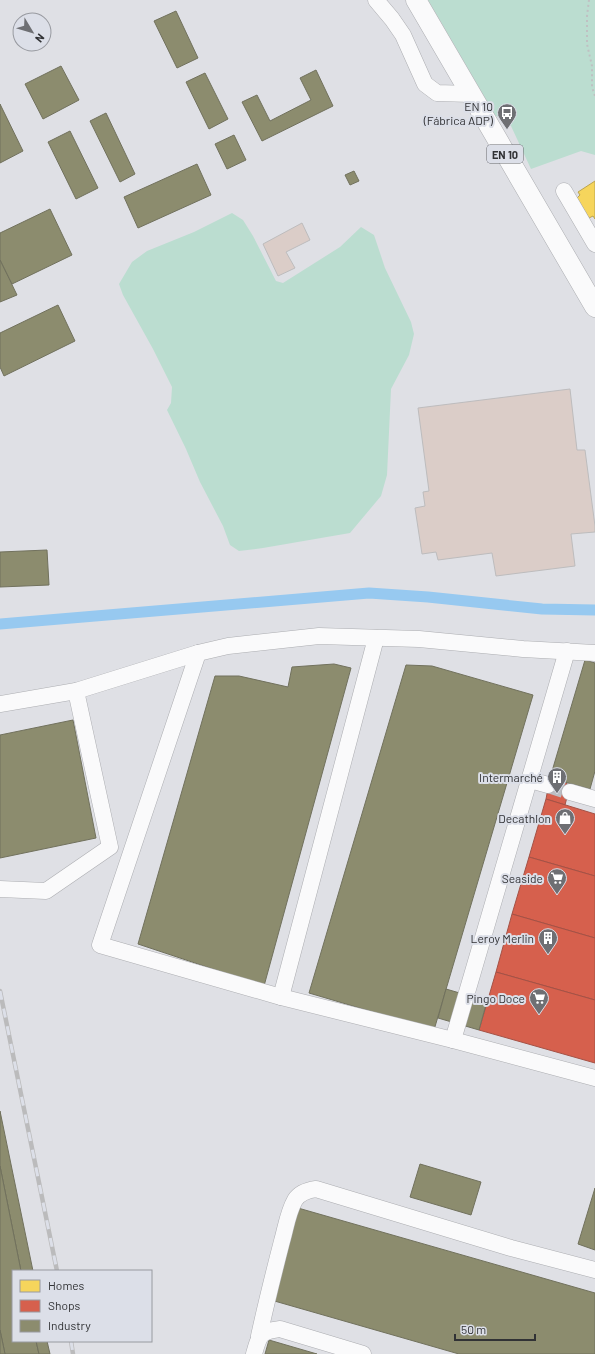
<svg xmlns="http://www.w3.org/2000/svg" width="595" height="1354" font-family="Barlow,sans-serif">
	<rect width="100%" height="100%" fill="#dfe0e5"/>
	<g fill="#bbddd0">
		<path d="M428,0H595V155L581,151L531,169L511,126L495,115Z"/>
		<path d="M232,213L243,220L253,236L276,281L283,283L340,247L361,227L374,235L385,268L411,322L414,334L409,355L391,389L387,475L381,496L350,533L263,548L239,551L230,545L223,526L200,482L186,449L167,410L171,403L172,387L153,349L123,295L119,284L132,262L147,251L194,232Z"/>
	</g>
	<path fill="#f6d55c" stroke="#bba450" d="M595,181V219L593,216L589,218L577,198L580,195L578,192Z"/>
	<g fill="#d6604d" stroke="#a45246">
		<path d="M550,778L567,783L565,789H569L565,805L546,799Z"/>
		<path d="M546,799L595,814V876L529,857Z"/>
		<path d="M529,857L595,876V938L512,914Z"/>
		<path d="M512,914L595,938V1000L496,972Z"/>
		<path d="M496,972L595,1000V1063L479,1030Z"/>
	</g>
	<g fill="#8c8c6e" stroke="#71715d">
		<path d="M176,11L198,58L177,68L154,21Z"/>
		<path d="M61,66L79,100L43,119L25,84Z"/>
		<path d="M316,70L333,106L262,141L242,102L257,95L270,121L311,100L300,78Z"/>
		<path d="M205,73L228,119L209,129L186,82Z"/>
		<path d="M0,104L23,151L0,163Z"/>
		<path d="M106,113L135,174L120,182L90,121Z"/>
		<path d="M70,131L98,188L76,199L48,142Z"/>
		<path d="M234,135L246,160L227,169L215,144Z"/>
		<path d="M197,164L211,195L138,228L124,197Z"/>
		<path d="M354,171L359,181L350,185L345,175Z"/>
		<path d="M50,209L72,255L12,284L0,260V233Z"/>
		<path d="M0,260L17,295L0,302Z"/>
		<path d="M58,305L75,341L4,376L0,367V333Z"/>
		<path d="M47,550L49,585L0,587V552Z"/>
		<path d="M585,660L595,663V771L590,789L550,778Z"/>
		<path d="M334,664L351,668L264,986L138,944L215,676H239L288,687L292,667Z"/>
		<path d="M406,665L432,666L533,695L434,1030L309,993Z"/>
		<path d="M73,720L96,838L0,858V735Z"/>
		<path d="M446,989L487,1001L479,1030L438,1018Z"/>
		<path d="M0,1111L33,1271H21L0,1166Z"/>
		<path d="M420,1164L481,1182L471,1215L410,1197Z"/>
		<path d="M0,1166L21,1271H13V1341H36L39,1354H5L0,1330Z"/>
		<path d="M595,1188V1250L578,1244Z"/>
		<path d="M298,1208L595,1293V1354H459L271,1300Z"/>
		<path d="M0,1330L5,1354H0Z"/>
		<path d="M269,1340L317,1354H265Z"/>
		<path d="M36,1341H47L50,1354H39Z"/>
	</g>
	<g fill="none" stroke-linecap="round" stroke-linejoin="round">
		<path stroke="#97c9f0" stroke-width="11" d="M0,624L369,593L428,597L542,609L595,610"/>
	</g>
	<g fill="#dbcdc8" stroke="#bdbcbd">
		<path d="M302,223L310,240L286,252L295,268L278,276L263,244Z"/>
		<path d="M570,389L577,450H585L595,526V532L571,534L575,566L496,576L492,553L438,560L436,552L422,554L415,508L425,506L423,492L429,491L418,408Z"/>
	</g>
	<g fill="none" stroke-linecap="round" stroke-linejoin="round">
		<path stroke="#bcbdc2" stroke-width="16" stroke-dasharray="16 8" stroke-linecap="butt" d="M548,785L570,792"/>
		<g stroke="#acadb1" stroke-width="17">
			<g id="minor">
				<path d="M376,0L392,19L403,35L425,84L437,93L471,94"/>
				<path d="M564,191L595,244"/>
				<path d="M595,653L523,649L419,639L319,636L228,646L198,653L100,945L281,997L453,1040L595,1078"/>
				<path d="M0,704L76,691L198,653"/>
				<path d="M530,780L548,785"/>
				<path d="M570,792L595,799"/>
				<path d="M0,889L46,891L110,847L76,691"/>
				<path d="M281,997L376,638"/>
				<path d="M453,1040L567,651"/>
				<path d="M259,1336C266,1304 274,1272 282,1241C286,1227 288,1212 295,1200C300,1192 309,1190 316,1189L511,1248L595,1270"/>
				<path d="M254,1354C259,1336 260,1331 280,1329L363,1354"/>
			</g>
		</g>
		<g stroke="#acadb1" stroke-width="21">
			<path id="major" d="M416,0L595,307"/>
		</g>
		<path stroke="#bfc0c2" stroke-width="2" stroke-dasharray="2 3" stroke-linecap="butt" d="M589,0L587,16V44L592,66V87L595,96"/>
		<use href="#minor" stroke="#fafafb" stroke-width="16"/>
		<use href="#major" stroke="#fafafb" stroke-width="20"/>
		<g stroke="#bbbbbc" stroke-width="4.5">
			<g id="rail">
				<path d="M0,991L57,1271"/>
				<path d="M71,1341L73,1354"/>
			</g>
		</g>
		<use href="#rail" stroke="#dcdfe8" stroke-width="3" stroke-dasharray="9" stroke-linecap="butt"/>
	</g>
	<defs>
		<g id="bus-pin" transform="scale(1)"><path d="M0 17L-7.5 6A9.5 9.5 0 1 1 7.5 6Z" fill="#6e6f73" stroke="#dcdfe8"/><path d="M-5-6H5V4H4V6H2V4H-2V6H-4V4H-5ZM-3.5-4V0h7V-4ZM-3.5 1.2v1.5H-2V1.2ZM2 1.2v1.5H3.5V1.2Z" fill="#fff"/></g>
		<g id="building-pin" transform="scale(1)"><path d="M0 17L-7.5 6A9.5 9.5 0 1 1 7.5 6Z" fill="#6e6f73" stroke="#dcdfe8"/><path d="M-4-6H4V6H1V3H-1V6H-4ZM-2.5-4.3h1.7v1.8h-1.7ZM.8-4.3h1.7v1.8H.8ZM-2.5-1h1.7V.8h-1.7ZM.8-1h1.7V.8H.8Z" fill="#fff"/></g>
		<g id="shop-pin" transform="scale(1)"><path d="M0 17L-7.5 6A9.5 9.5 0 1 1 7.5 6Z" fill="#6e6f73" stroke="#dcdfe8"/><path d="M-5-2.5h2.3a2.7 3.5 0 0 1 5.4 0H5L5.5 6h-11ZM-1.5-2.5h3a1.5 2.3 0 0 0-3 0Z" fill="#fff"/></g>
		<g id="supermarket-pin" transform="scale(1)"><path d="M0 17L-7.5 6A9.5 9.5 0 1 1 7.5 6Z" fill="#6e6f73" stroke="#dcdfe8"/><path d="M-6-5.5h2.5l.6 2H6L4.5 2H-2.5L-4.4-4H-6ZM-1.5 3.2a1.3 1.3 0 1 0 .1 0ZM3 3.2a1.3 1.3 0 1 0 .1 0Z" fill="#fff"/></g>
	</defs>
	<g fill-rule="evenodd">
		<use href="#bus-pin" x="507" y="113"/>
		<use href="#building-pin" x="557" y="777"/>
		<use href="#shop-pin" x="565" y="818"/>
		<use href="#supermarket-pin" x="557" y="878"/>
		<use href="#building-pin" x="548" y="938"/>
		<use href="#supermarket-pin" x="539" y="998"/>
	</g>
	<g text-anchor="middle" dominant-baseline="central" stroke-width="4" stroke-linejoin="round" paint-order="stroke">
		<rect fill="#dcdfe8" stroke="#64666b" stroke-width="1" x="487" y="145" width="36" height="18" rx="3"/>
		<g font-size="11" font-weight="bold" fill="#313235">
			<text x="505" y="154">EN 10</text>
		</g>
		<g font-size="12" fill="#313235" stroke="#dcdfe8" text-anchor="end">
			<text x="493" y="106">EN 10<tspan x="493" dy="14">(Fábrica ADP)</tspan></text>
			<text x="543" y="777">Intermarché</text>
			<text x="551" y="818">Decathlon</text>
			<text x="543" y="878">Seaside</text>
			<text x="534" y="938">Leroy Merlin</text>
			<text x="525" y="998">Pingo Doce</text>
		</g>
	</g>
	<rect x="12" y="1270" width="140" height="72" fill="#dcdfe8" stroke="#989aa0"/>
	<rect x="20" y="1280" width="20" height="12" fill="#f6d55c" stroke="#989aa0"/>
	<text x="48" y="1290" font-size="12" fill="#313235">Homes</text>
	<rect x="20" y="1300" width="20" height="12" fill="#d6604d" stroke="#989aa0"/>
	<text x="48" y="1310" font-size="12" fill="#313235">Shops</text>
	<rect x="20" y="1320" width="20" height="12" fill="#8c8c6e" stroke="#989aa0"/>
	<text x="48" y="1330" font-size="12" fill="#313235">Industry</text>
	<g transform="translate(32 32) rotate(128)"><circle r="19" fill="#dcdfe8" stroke="#989aa0"/>
	<path d="M0-3L7 15L0 10L-7 15Z" fill="#6e6f73"/>
	<text y="-6" font-size="11" font-weight="bold" text-anchor="middle" fill="#313235">N</text>
	</g>
	<path d="M455 1334v6h80v-6" fill="none" stroke="#313235" stroke-width="2"/>
	<text x="461" y="1334" font-size="12" fill="#313235" stroke="#dcdfe8" stroke-width="3" paint-order="stroke">50 m</text>
</svg>
